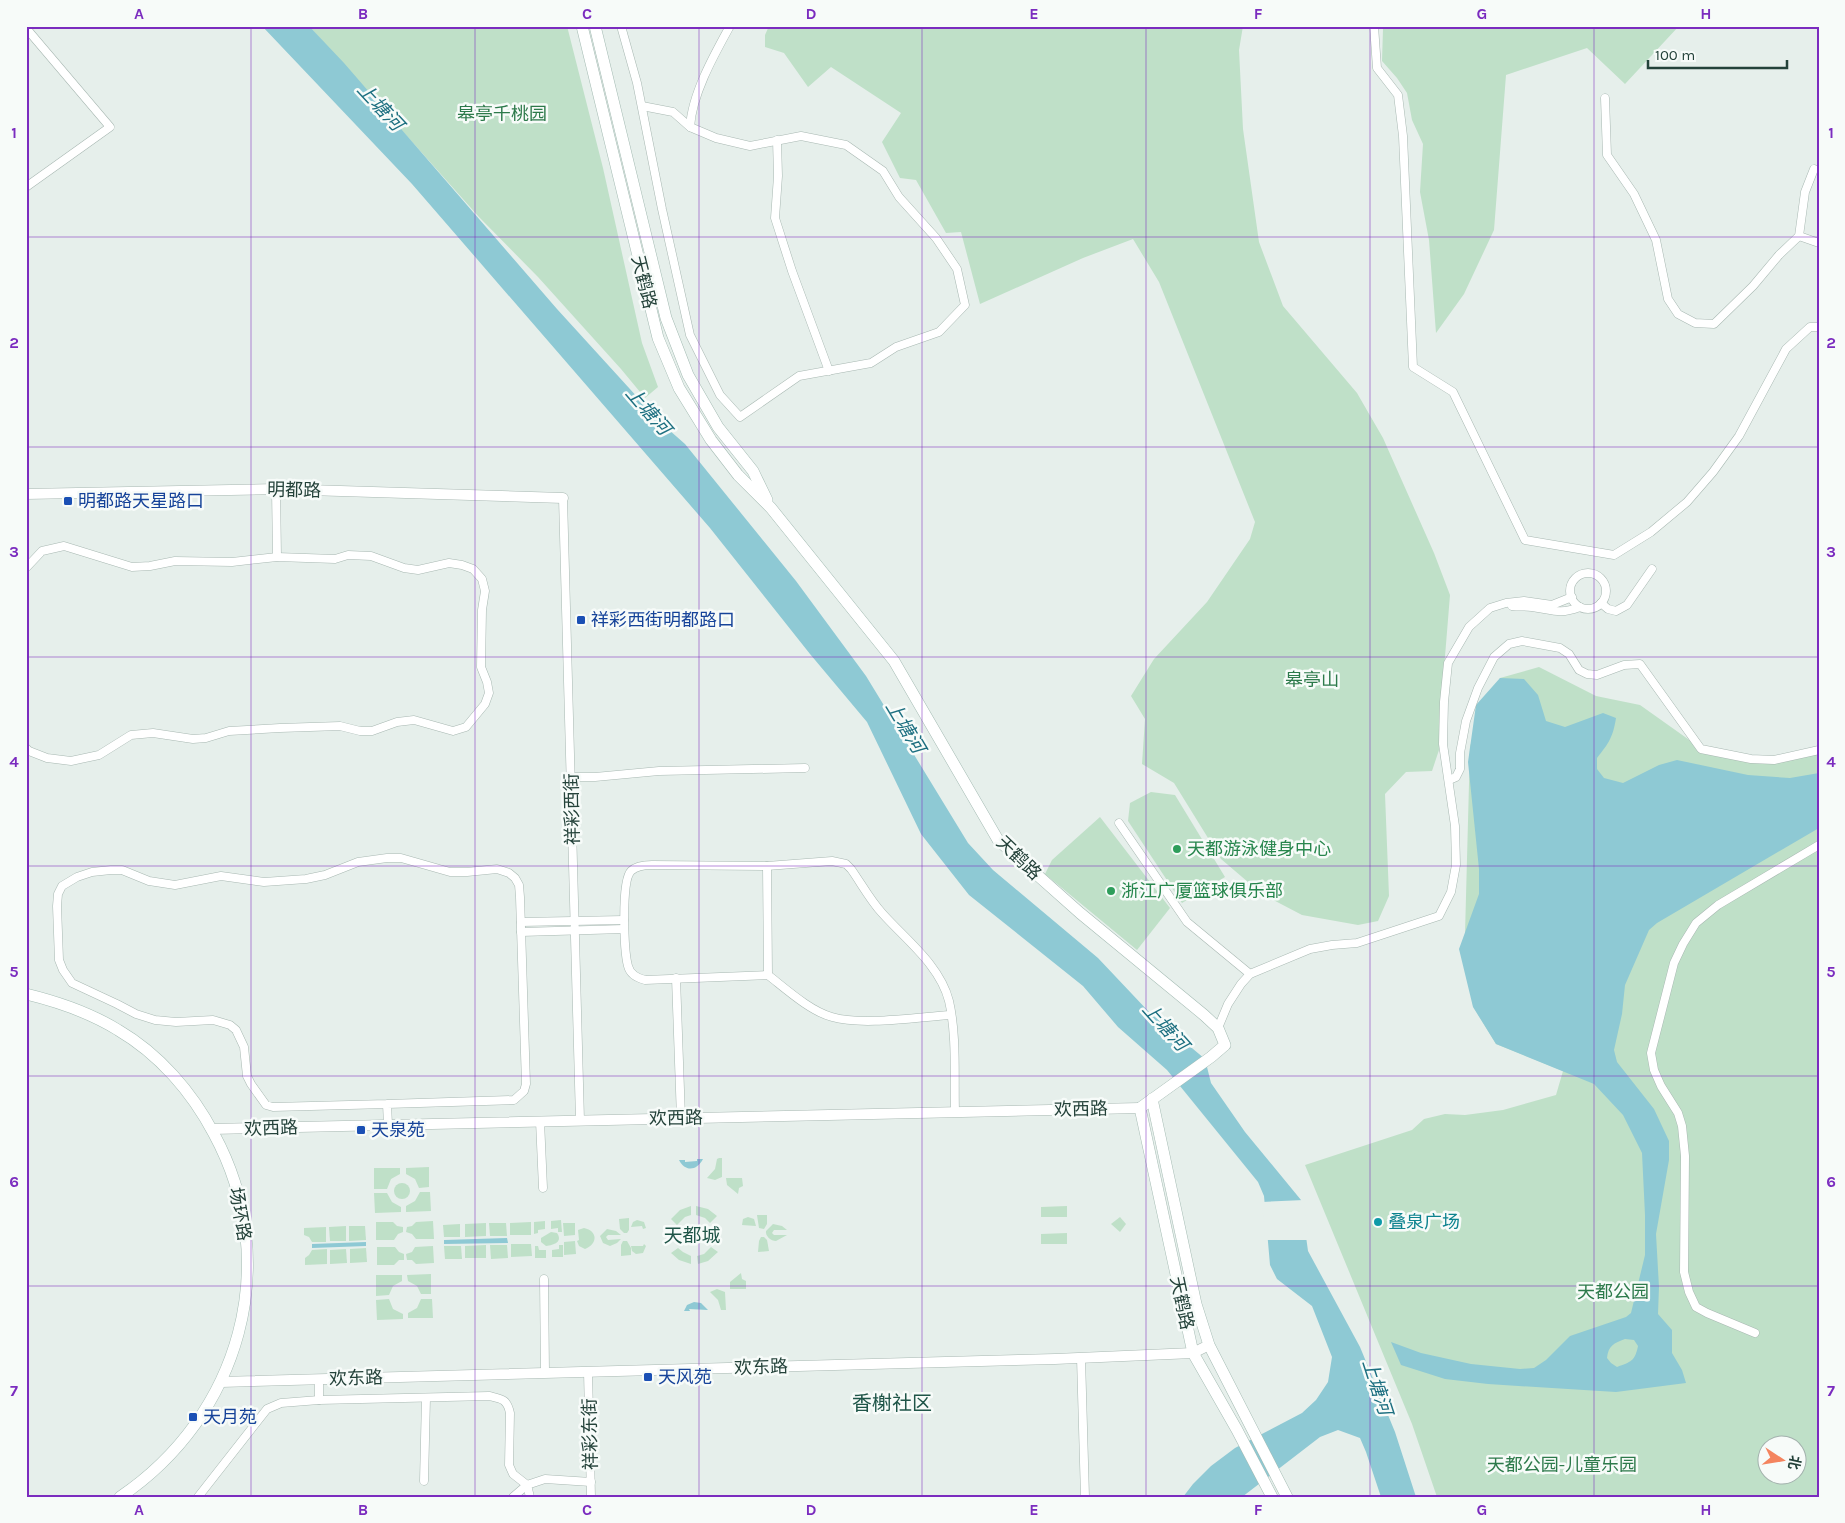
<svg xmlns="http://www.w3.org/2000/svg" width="1845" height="1523" font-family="Karla,'Noto Sans SC',sans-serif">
	<rect width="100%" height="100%" fill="#e6efeb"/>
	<g fill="#bfe0c8" fill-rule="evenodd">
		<path d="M309,26H567L603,168L642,343L658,387L645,398L621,369L538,277L479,217Z"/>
		<path d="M769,26H1243L1239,50L1243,129L1259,242L1283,306L1357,393L1383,438L1434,553L1450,595L1443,681L1442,741L1432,771L1406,772L1385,794L1389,896L1378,921L1358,925L1302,915L1262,894L1221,859L1174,783L1142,764L1145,719L1131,696L1154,659L1207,602L1250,539L1255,522L1159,282L1133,239L1083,258L980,304L961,232L946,233L916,180L900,178L882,142L901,113L831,67L808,87L784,53L765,47V35Z"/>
		<path d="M1406,26H1679L1625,84L1587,48L1506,75L1494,230L1464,294L1436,333L1429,240L1420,192L1423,144L1412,120L1407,93L1397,78L1382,61L1383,29Z"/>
		<path d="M1539,667L1596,696L1640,705L1702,749L1769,760L1819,747V1497H1437L1412,1424L1305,1165L1412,1130L1424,1119L1445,1114L1465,1115L1503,1110L1556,1095L1563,1071L1496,1044L1473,1006L1465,934L1470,746L1500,678ZM1768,1446H1798V1476H1768Z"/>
		<path d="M1151,792L1175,795L1225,877L1182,903L1128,821L1130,803Z"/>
		<path d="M1100,817L1170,908L1137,950L1045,874L1052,860Z"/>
		<path d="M719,1158H722V1177L715,1180L707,1178L715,1169L717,1159Z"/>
		<path d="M429,1167V1187L419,1188L415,1179L406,1174V1168Z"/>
		<path d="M374,1168H400V1174L391,1179L387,1189H374Z"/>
		<path d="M726,1178H742L743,1186L739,1188L738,1194L727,1185Z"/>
		<circle cx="402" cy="1191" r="8"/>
		<path d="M420,1192H430L431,1211L406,1212V1206L415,1201Z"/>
		<path d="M374,1193H387L392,1202L401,1207V1212L375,1213Z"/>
		<path d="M691,1206V1215L685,1217L677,1225L671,1219L680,1210Z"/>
		<path d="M696,1206L708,1209L717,1216L710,1223L705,1218L696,1215Z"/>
		<path d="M1067,1206V1217H1041V1207Z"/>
		<path d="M757,1215H767V1224L764,1229L759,1228Z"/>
		<path d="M748,1217L754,1219L756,1226L742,1225L743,1219Z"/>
		<path d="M1120,1217L1126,1224L1120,1232L1111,1224Z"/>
		<path d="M629,1218V1230L627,1233H624L620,1229L619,1219Z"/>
		<path d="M561,1220L562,1232H558V1228L551,1229V1221Z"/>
		<path d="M637,1220L644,1222L646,1228L643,1229L642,1226L631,1227L633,1222Z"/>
		<path d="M433,1221L434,1239H416L412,1234L406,1232L407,1227L412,1226L416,1222Z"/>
		<path d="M545,1221V1229L538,1230V1233L534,1234V1222Z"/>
		<path d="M376,1222H393L397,1226L403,1227V1232L398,1234L394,1240H376Z"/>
		<path d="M531,1222V1235H510V1223Z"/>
		<path d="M486,1223V1236L465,1237V1224Z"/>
		<path d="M489,1223H506L507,1236H490Z"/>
		<path d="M563,1223H575V1235L564,1236Z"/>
		<path d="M460,1224V1237H444L443,1225Z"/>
		<path d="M773,1224L782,1226L787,1230H774L772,1233L774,1235H787L776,1241C771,1241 765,1236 766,1231Z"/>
		<path d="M346,1226V1241H330L329,1227Z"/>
		<path d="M349,1226H365L366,1240L349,1241Z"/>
		<path d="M326,1227V1242H312L309,1237L304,1235V1228Z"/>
		<path d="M584,1228C598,1231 598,1244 585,1249L579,1246L577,1241L579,1240L578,1230Z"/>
		<path d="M607,1229L616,1231L621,1235H608L606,1237L608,1240L621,1239L617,1243L610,1246L603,1243L600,1236Z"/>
		<path d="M551,1232L557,1233C563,1242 554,1245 546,1246L541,1242V1238Z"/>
		<path d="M1067,1233V1244H1041V1234Z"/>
		<path d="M761,1237H764L767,1240L769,1251L758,1252L759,1241Z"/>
		<path d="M575,1241L576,1254L564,1255V1242Z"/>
		<path d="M623,1241H627L631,1248V1255L621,1256V1245Z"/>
		<path d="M511,1244H531L532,1256L511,1257Z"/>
		<path d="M644,1244L646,1246L643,1253L636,1254L632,1251L631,1246H643Z"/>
		<path d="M486,1245V1258H465V1246Z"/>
		<path d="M490,1245H507L508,1258L491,1259Z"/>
		<path d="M559,1245H563V1257H552V1250L559,1249Z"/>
		<path d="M433,1246L434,1263L416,1264L412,1260H407L406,1254L412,1252L415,1247Z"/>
		<path d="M444,1246H461L462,1259H445Z"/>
		<path d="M535,1246H538L539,1250H546V1258H535Z"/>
		<path d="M377,1247H395L399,1252L404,1254V1260H399L394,1265H377Z"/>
		<path d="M711,1247L718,1252L708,1261L698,1264L697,1256L704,1254Z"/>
		<path d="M366,1248L367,1262L350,1263V1249Z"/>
		<path d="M678,1248L683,1252L691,1256V1264L679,1260L671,1253Z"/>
		<path d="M327,1249V1264L305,1265V1258L309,1255L312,1250Z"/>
		<path d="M346,1249L347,1263L330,1264V1250Z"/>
		<path d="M741,1273L742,1279L746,1281V1289H730V1282Z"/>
		<path d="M431,1274V1294H421L417,1286L408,1281L407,1275Z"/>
		<path d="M376,1275H402V1281L393,1286L389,1295L376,1296Z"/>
		<path d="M717,1289L725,1292L726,1310H721L718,1300L710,1292Z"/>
		<path d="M389,1299L393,1309L403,1314V1319L377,1320L376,1300Z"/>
		<path d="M421,1299H432L433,1318H408V1313L417,1308Z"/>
	</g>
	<g fill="#8ec9d4" fill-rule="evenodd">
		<path d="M262,26H309L344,63L557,309L660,422L685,444L796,581L866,676L968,843L993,870L1098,958L1149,1012L1205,1059L1211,1083L1245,1132L1301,1200L1308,1251L1360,1347L1395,1432L1416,1497H1381L1366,1452L1360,1438L1338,1430L1320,1437L1242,1497H1183L1193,1484L1211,1466L1235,1448L1302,1413L1316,1400L1328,1382L1332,1357L1312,1306L1277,1279L1270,1265L1264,1196L1258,1182L1167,1070L1118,1027L1083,986L969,895L921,834L867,722L810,654L710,528L412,184Z"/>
		<path d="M1500,678L1524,679L1538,695L1546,721L1565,727L1603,713L1616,718C1613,737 1609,743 1597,758V769L1604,778L1623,783L1659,765L1677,760L1748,775L1790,778L1819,773V828L1657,923L1649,930L1625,985L1622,1014L1614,1050L1617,1062L1654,1109L1669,1141V1160L1656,1234L1659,1287L1658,1314L1672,1330V1353L1682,1370L1686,1383L1616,1392L1488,1384L1445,1379L1401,1365L1391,1342L1421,1353L1471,1364L1520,1369L1534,1368L1546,1360L1570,1336L1626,1317L1631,1313L1645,1255V1215L1642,1153L1623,1115L1594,1084L1496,1044L1473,1007L1459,949L1479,894V869L1468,762L1476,705ZM1625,1339L1634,1340L1638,1346C1635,1361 1631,1362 1617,1367L1611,1363L1607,1358C1608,1346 1614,1343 1625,1339Z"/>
		<path d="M697,1159H703C697,1171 685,1172 679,1160H685V1162L697,1161Z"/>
		<path d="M507,1238L508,1243L444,1244V1240Z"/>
		<path d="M366,1242V1246L312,1248V1244Z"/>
		<path d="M694,1302L701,1303L708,1310L689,1309L690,1311H684L687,1305Z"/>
	</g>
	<path fill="#e6efeb" d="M1304,1200L1309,1240H1265L1262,1202Z"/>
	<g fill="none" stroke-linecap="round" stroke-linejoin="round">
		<g stroke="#a8b8b2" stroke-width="9">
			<g id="minor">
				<path d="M621,26L637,83L662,209L690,335L720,395L740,417L799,376L871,363L896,347L939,332L965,305L957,269L936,238L899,197L883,171L846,145L801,136L750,146L716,138L690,127C692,94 714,55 730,26"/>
				<path d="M1374,26L1377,68L1398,95L1403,136L1413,367L1453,392L1525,540L1614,555L1651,532L1687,502L1713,472L1739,436L1786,349L1810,327H1819"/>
				<path d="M26,28L110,127L26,187"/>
				<path d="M1605,98L1607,155L1634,194L1656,240L1668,299L1678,314L1695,323L1714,324L1753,286L1779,255L1799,236L1805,192L1814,169"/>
				<path d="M642,106L673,112L690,127"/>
				<path d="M777,140L778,176L775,218L792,271L829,371"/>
				<path d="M1799,236L1819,243"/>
				<path d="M276,489L277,557"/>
				<path d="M563,498L580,1120"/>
				<path d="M26,568L42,551L64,546L132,567L150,566L175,561L232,562L277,557L335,559L348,555L371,556L404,568L418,570L449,563L462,565L473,569L482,579L485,591L482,610L481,667L487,682L489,693L485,704L466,727L453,731L414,720L397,722L372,731H360L340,726L280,728L229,731L206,738L193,739L153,733L131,735L99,755L71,761L47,758L29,751L26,748"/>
				<circle cx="1588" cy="591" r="18"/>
				<path d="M1601,603L1608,609L1616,611L1627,605L1652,569"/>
				<path d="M1512,606C1518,607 1526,606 1532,607C1554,610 1558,615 1580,607"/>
				<path d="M571,777H595L659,771L805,768"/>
				<path d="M1449,780L1456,777L1460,769V753L1466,721L1478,688L1494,657L1509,644L1522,641L1560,648L1569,654L1579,670L1587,674L1597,675L1624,665L1640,664L1701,749L1751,759L1774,760L1819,750"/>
				<path d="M1119,823L1187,922L1250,974"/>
				<path d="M767,866L768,975"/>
				<path d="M521,922L624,920"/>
				<path d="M521,932L624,929"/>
				<path d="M676,978L681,1118"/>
				<path d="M951,1015C918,1017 862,1026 832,1017C810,1011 786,989 768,975L645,980C637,978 630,974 628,966C624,951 621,881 631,871C636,866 645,865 652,865L767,866L832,861L846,864L851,869C861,883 870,900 882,913C905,939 940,965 949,1001C957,1036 954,1076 955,1112"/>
				<path d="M1218,1028L1228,1004L1241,984L1250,974L1310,949L1332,945L1357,943L1439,916L1451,892L1456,865L1455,826L1443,744L1444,702L1448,663L1469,627L1490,608L1506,603L1524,601L1552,605L1572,597"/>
				<path d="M387,1104L514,1100L524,1091L526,1084L520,897L519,885L515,878L509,873L497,869L467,872H450L401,858H387L358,862L325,875L306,879L264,882L221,876L175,885L149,881L122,870H111L92,872L77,877L62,886L58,894L57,906L59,960L63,970L72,983L117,1004L136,1014L155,1020L176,1022L213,1020L230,1025L236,1030L244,1047L247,1076L251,1084L266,1105L273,1107L387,1104L388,1125"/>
				<path d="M540,1121L543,1188"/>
				<path d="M544,1279L545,1373"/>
				<path d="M1755,1333L1707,1313L1696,1307L1689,1292L1684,1272L1685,1156L1682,1126L1678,1113L1661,1086L1654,1070L1651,1053L1674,963L1683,944L1696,923L1718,905L1819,845"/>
				<path d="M1081,1358L1085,1497"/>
				<path d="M588,1372L591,1497"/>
				<path d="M319,1379V1400"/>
				<path d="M424,1481L426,1398"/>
				<path d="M198,1497L267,1409L281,1403L319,1400L489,1396C502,1399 507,1399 510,1413L509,1465L513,1474L527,1485L530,1497"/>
				<path d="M513,1497L527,1485L545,1479L591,1482"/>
			</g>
		</g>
		<g stroke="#a8b8b2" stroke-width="11">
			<g id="tertiary">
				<path d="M26,494L276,489L563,498"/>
				<path d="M212,1129L1140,1108"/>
				<path d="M221,1382L1055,1359L1193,1353L1209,1345"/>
			</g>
		</g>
		<g stroke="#a4bbb3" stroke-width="12">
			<g id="secondary">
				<path d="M582,26L658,338L679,388L711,440L738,475L771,508L894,661L998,840L1080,913L1204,1015L1218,1028L1225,1045L1211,1057L1140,1108L1193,1353L1237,1430L1272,1497"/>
				<path d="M595,26L666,318L688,375L718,427L753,471L767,500"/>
				<path d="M26,994C59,1002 89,1012 118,1030C159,1054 192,1092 214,1134C284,1263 240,1416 120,1497"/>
				<path d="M1152,1099L1196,1304L1209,1345L1287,1497"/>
			</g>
		</g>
		<use href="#minor" stroke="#fff" stroke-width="8"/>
		<use href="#tertiary" stroke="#fff" stroke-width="10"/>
		<use href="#secondary" stroke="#fff" stroke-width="11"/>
	</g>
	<path fill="none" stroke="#7b2cbf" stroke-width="1" stroke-opacity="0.55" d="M251,26V1497M475,26V1497M699,26V1497M922,26V1497M1146,26V1497M1370,26V1497M1594,26V1497M26,237H1819M26,447H1819M26,657H1819M26,866H1819M26,1076H1819M26,1286H1819"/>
	<g fill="#1a4fb4" stroke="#f7fbf9" stroke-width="2">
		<rect x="63" y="496" width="10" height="10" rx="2.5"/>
		<rect x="576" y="615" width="10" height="10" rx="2.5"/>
		<rect x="356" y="1125" width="10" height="10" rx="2.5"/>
		<rect x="643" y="1372" width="10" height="10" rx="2.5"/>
		<rect x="188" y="1412" width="10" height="10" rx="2.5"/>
	</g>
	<g fill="#2e9e5b" stroke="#f7fbf9" stroke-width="2">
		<circle cx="1177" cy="849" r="5"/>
		<circle cx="1111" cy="891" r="5"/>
	</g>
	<circle fill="#0f9aa8" stroke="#f7fbf9" stroke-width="2" cx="1378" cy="1222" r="5"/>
	<g text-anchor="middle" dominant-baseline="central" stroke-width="5" stroke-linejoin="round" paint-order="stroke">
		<g font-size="18" fill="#2d7a4b" stroke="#f7fbf9">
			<text x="502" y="114">皋亭千桃园</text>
			<text x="1312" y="680">皋亭山</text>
			<text x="1613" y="1292">天都公园</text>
			<text x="1562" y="1465">天都公园-儿童乐园</text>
		</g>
		<g font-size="18" fill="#24423a" stroke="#f7fbf9">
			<text transform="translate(644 282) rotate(76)">天鹤路</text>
			<text transform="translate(294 490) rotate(1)">明都路</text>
			<text transform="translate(572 809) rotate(-91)">祥彩西街</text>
			<text transform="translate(1019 858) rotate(44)">天鹤路</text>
			<text transform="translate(1081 1109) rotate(-1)">欢西路</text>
			<text transform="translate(676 1118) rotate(-1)">欢西路</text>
			<text transform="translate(271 1128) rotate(-2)">欢西路</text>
			<text transform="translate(240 1214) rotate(80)">场环路</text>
			<text transform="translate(1182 1303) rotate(78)">天鹤路</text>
			<text transform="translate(761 1367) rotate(-2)">欢东路</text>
			<text transform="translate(356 1378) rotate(-2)">欢东路</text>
			<text transform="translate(590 1434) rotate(-91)">祥彩东街</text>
		</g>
		<g font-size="18" fill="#164399" stroke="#f7fbf9" text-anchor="start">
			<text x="78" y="501">明都路天星路口</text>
			<text x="591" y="620">祥彩西街明都路口</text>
			<text x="371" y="1130">天泉苑</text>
			<text x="658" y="1377">天风苑</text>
			<text x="203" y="1417">天月苑</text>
		</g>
		<g font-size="18" fill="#27864d" stroke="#f7fbf9" text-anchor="start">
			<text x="1187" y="849">天都游泳健身中心</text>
			<text x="1121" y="891">浙江广厦篮球俱乐部</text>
		</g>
		<g font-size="18" fill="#0d838f" stroke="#f7fbf9" text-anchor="start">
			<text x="1388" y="1222">叠泉广场</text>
		</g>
		<g font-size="19" font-style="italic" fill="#1c6f80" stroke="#f7fbf9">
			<text transform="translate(380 107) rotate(47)">上塘河</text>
			<text transform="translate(648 411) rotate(49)">上塘河</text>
			<text transform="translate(905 727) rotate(59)">上塘河</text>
			<text transform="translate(1165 1027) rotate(48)">上塘河</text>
			<text transform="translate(1377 1387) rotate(72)">上塘河</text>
		</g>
		<g font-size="19" fill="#1f5548" stroke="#f7fbf9">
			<text x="692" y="1236">天都城</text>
		</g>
		<g font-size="20" fill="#1f5548" stroke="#f7fbf9">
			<text x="892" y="1403">香榭社区</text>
		</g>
	</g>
	<rect width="1845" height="1523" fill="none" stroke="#f7fbf9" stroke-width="55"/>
	<g transform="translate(1782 1460) rotate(102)"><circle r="24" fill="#f7fbf9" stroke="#a3b1ad"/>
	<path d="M0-4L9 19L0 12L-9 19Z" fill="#f4845f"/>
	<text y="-8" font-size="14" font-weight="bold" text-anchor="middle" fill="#24423a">北</text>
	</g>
	<path d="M1648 60v8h139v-8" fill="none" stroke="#24423a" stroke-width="2.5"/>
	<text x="1655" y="60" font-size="15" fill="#24423a" stroke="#f7fbf9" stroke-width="4" paint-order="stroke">100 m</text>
	<rect x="28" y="28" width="1790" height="1468" fill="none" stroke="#7b2cbf" stroke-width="2"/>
	<g font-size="16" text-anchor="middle" font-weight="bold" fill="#7b2cbf">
		<text x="139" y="19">A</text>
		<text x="363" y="19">B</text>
		<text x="587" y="19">C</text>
		<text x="811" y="19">D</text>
		<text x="1034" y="19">E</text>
		<text x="1258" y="19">F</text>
		<text x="1482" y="19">G</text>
		<text x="1706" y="19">H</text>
		<text x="14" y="138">1</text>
		<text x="1831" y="138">1</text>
		<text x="14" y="348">2</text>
		<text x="1831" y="348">2</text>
		<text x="14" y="557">3</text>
		<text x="1831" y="557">3</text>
		<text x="14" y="767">4</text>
		<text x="1831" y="767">4</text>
		<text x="14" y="977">5</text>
		<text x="1831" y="977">5</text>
		<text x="14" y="1187">6</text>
		<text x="1831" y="1187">6</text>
		<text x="14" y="1396">7</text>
		<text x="1831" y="1396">7</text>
		<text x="139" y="1515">A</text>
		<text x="363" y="1515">B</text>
		<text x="587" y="1515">C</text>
		<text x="811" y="1515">D</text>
		<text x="1034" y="1515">E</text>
		<text x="1258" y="1515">F</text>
		<text x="1482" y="1515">G</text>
		<text x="1706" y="1515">H</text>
	</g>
</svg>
